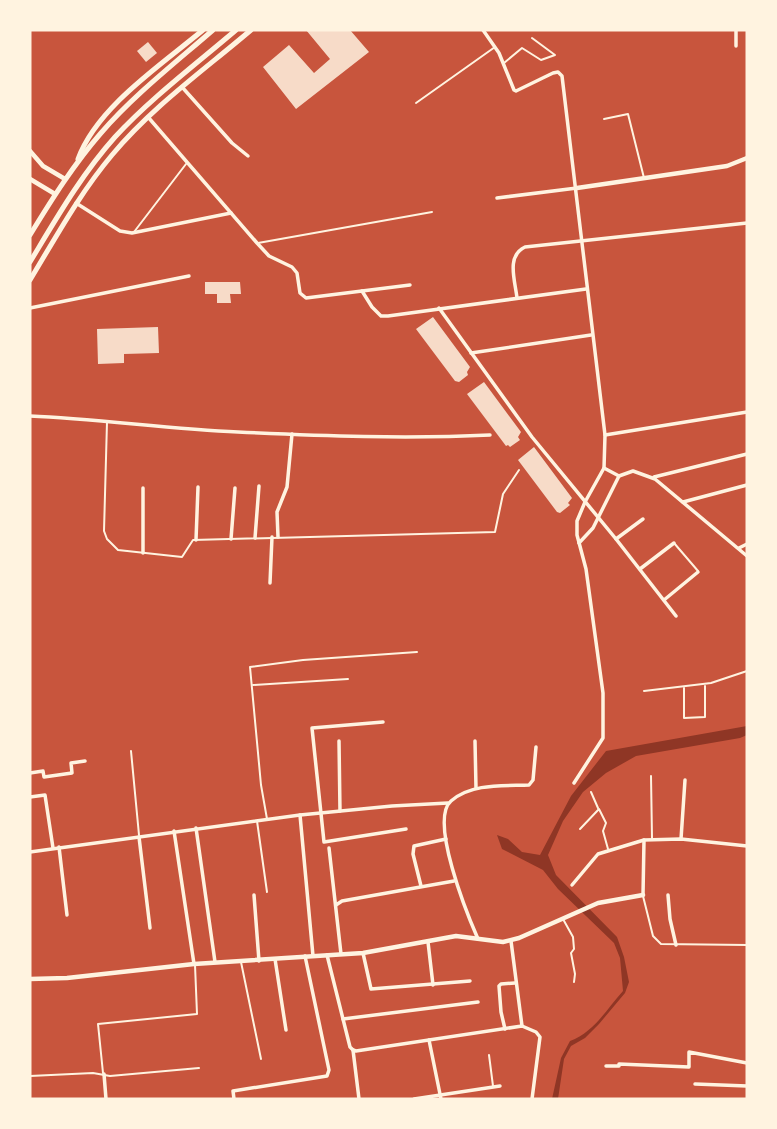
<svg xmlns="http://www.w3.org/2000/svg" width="777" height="1129" font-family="'PT Sans',sans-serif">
	<rect width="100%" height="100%" fill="#c8553d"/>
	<path fill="#8f3625" d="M747,726V735L740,738L636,756L606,773L583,792L563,821L548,855L556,875L617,937L624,957L629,982L625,993L599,1024L585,1038L571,1046L564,1059L558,1099H552L561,1058L570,1041C594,1032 606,1010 623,991L620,958L614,943L558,889L543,870L502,849L497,835L508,839L522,852L540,855L571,796L606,751Z"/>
	<g fill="#f7dbc8">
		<path d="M306,30H350L369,52L296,109L263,67L289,45L314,73L330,59Z"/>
		<path d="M148,42L157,53L146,62L137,51Z"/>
		<path d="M205,282H240L241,294H230L231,303H217V294H205Z"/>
		<path d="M433,317L470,367L467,372L468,375L459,382L455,381L416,329Z"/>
		<path d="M158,327L159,353L124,354V363L98,364L97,329Z"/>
		<path d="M484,382L521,432L518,437L520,440L510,447L508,445L506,446L467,394Z"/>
		<path d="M534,447L572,498L568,503L570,505L560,513L557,512L518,460Z"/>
	</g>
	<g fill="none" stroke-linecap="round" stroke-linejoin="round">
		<g stroke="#fff3e0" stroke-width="2">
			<path d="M504,63L522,48L541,60L555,55L532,38"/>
			<path d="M416,103L495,47"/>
			<path d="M604,119L628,114L644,178"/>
			<path d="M134,232L186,164"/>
			<path d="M258,243L432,212"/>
			<path d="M107,422L104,531L107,539L118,550L182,557L193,540L495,532L503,494L519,470"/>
			<path d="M674,543L698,571"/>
			<path d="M253,685L348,679"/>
			<path d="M684,688V718L705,717V686"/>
			<path d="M644,691L711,683L747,671"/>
			<path d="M131,751L139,835"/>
			<path d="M651,776L652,838"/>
			<path d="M591,792L598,808"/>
			<path d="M267,819L261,785L250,667L303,660L417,652"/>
			<path d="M257,821L267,892"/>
			<path d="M580,829L599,809L606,823L603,831L608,849"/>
			<path d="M643,896L653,936L661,944L747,945"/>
			<path d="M563,919L573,937L574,949L571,953L575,974L574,982"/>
			<path d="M241,962L261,1059"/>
			<path d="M489,1055L493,1086"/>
			<path d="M103,1073L98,1024L197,1014L195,965"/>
			<path d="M30,1076L93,1073L110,1076L199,1068"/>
		</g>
		<g stroke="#fff3e0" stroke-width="3.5">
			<path d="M483,30L499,53L514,90L516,91L553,73L558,72L562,76L605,435L604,468L585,502L577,521V535L586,569L603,693V738L574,783"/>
			<path d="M736,30V46"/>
			<path d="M182,87L232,143L248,156"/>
			<path d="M148,117L257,243L269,256L292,267L297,273L300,293L306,298L362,291L372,307L381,316H388L586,289"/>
			<path d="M497,198L577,188"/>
			<path d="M76,203L120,231L132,233L231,213"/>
			<path d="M362,291L410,285"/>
			<path d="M517,298C515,280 506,256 525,247L747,223"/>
			<path d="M30,308L189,276"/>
			<path d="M439,308L532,437L616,539L676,616"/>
			<path d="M471,353L591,335"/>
			<path d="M30,416C99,419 169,429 238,432C322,436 406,439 490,435"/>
			<path d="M605,435L747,412"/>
			<path d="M604,468L619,476L633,471L655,479L747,556"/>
			<path d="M654,477L747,454"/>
			<path d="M683,502L747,485"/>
			<path d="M278,537L277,512L287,487L292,434"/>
			<path d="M255,538L259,486"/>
			<path d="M231,539L235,488"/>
			<path d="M616,539L643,519"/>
			<path d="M196,540L198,487"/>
			<path d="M579,543L593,528L619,476"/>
			<path d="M739,548L747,544"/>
			<path d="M143,553V488"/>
			<path d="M640,569L674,543"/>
			<path d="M270,583L272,537"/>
			<path d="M664,600L698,572"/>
			<path d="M383,722L312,728L324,842L406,829"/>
			<path d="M339,741L340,811"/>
			<path d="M475,741L476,788"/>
			<path d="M30,773L43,771L44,777L72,773L71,763L85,761"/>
			<path d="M30,797L45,795L53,848"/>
			<path d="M300,815L313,956"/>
			<path d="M196,828L215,962"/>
			<path d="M174,831L194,964"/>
			<path d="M139,837L150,928"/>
			<path d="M681,839L685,780"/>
			<path d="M59,847L67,915"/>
			<path d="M329,848L341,954"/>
			<path d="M30,852L300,815L392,806L448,803"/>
			<path d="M572,885L598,854L644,840L681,839L747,846"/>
			<path d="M421,886L413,854L414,846L446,839"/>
			<path d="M254,895L259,961"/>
			<path d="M643,895L644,840"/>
			<path d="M668,895L670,919L676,945"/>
			<path d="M336,905L342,901L454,881"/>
			<path d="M478,939C467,914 429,820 451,801C471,783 504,786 529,785L533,780L536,747"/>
			<path d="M511,941L522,1026"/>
			<path d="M428,942L433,985"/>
			<path d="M363,953L371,989L470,981"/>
			<path d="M327,955L350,1047L353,1050L359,1099"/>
			<path d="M275,959L286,1030"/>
			<path d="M343,1019L478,1002"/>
			<path d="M505,1029L501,1012L499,986L501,984L515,983"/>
			<path d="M429,1040L441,1099"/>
			<path d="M353,1050L356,1051L522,1026L536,1032L540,1037L532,1099"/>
			<path d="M606,1066H619V1064L689,1067V1052L747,1063"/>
			<path d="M104,1074L106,1099"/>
			<path d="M695,1084L747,1086"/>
			<path d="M234,1099L233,1091L327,1076L329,1070L305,956"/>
			<path d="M414,1099L500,1086"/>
		</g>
		<g stroke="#fff3e0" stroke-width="4.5">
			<path d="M577,188L727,166L747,158"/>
			<path d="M30,979L67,978L194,964L363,953L456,936L503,942L519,938L598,903L643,895"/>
		</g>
		<g stroke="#fff3e0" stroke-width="4.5">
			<path d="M30,151L43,166L65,179"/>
			<path d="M30,179L55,194"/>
		</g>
		<g stroke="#fff3e0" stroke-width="5">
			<path d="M78,159C97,107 161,65 203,30"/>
			<path d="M30,235C52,199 74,164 101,133C134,95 175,63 213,30"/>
			<path d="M30,262C56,219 81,175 115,137C151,98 195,65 236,30"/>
			<path d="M30,280C56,237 80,193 112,155C152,107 204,70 251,30"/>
		</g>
	</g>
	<rect width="777" height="1129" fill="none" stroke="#fff3e0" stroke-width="63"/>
</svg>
